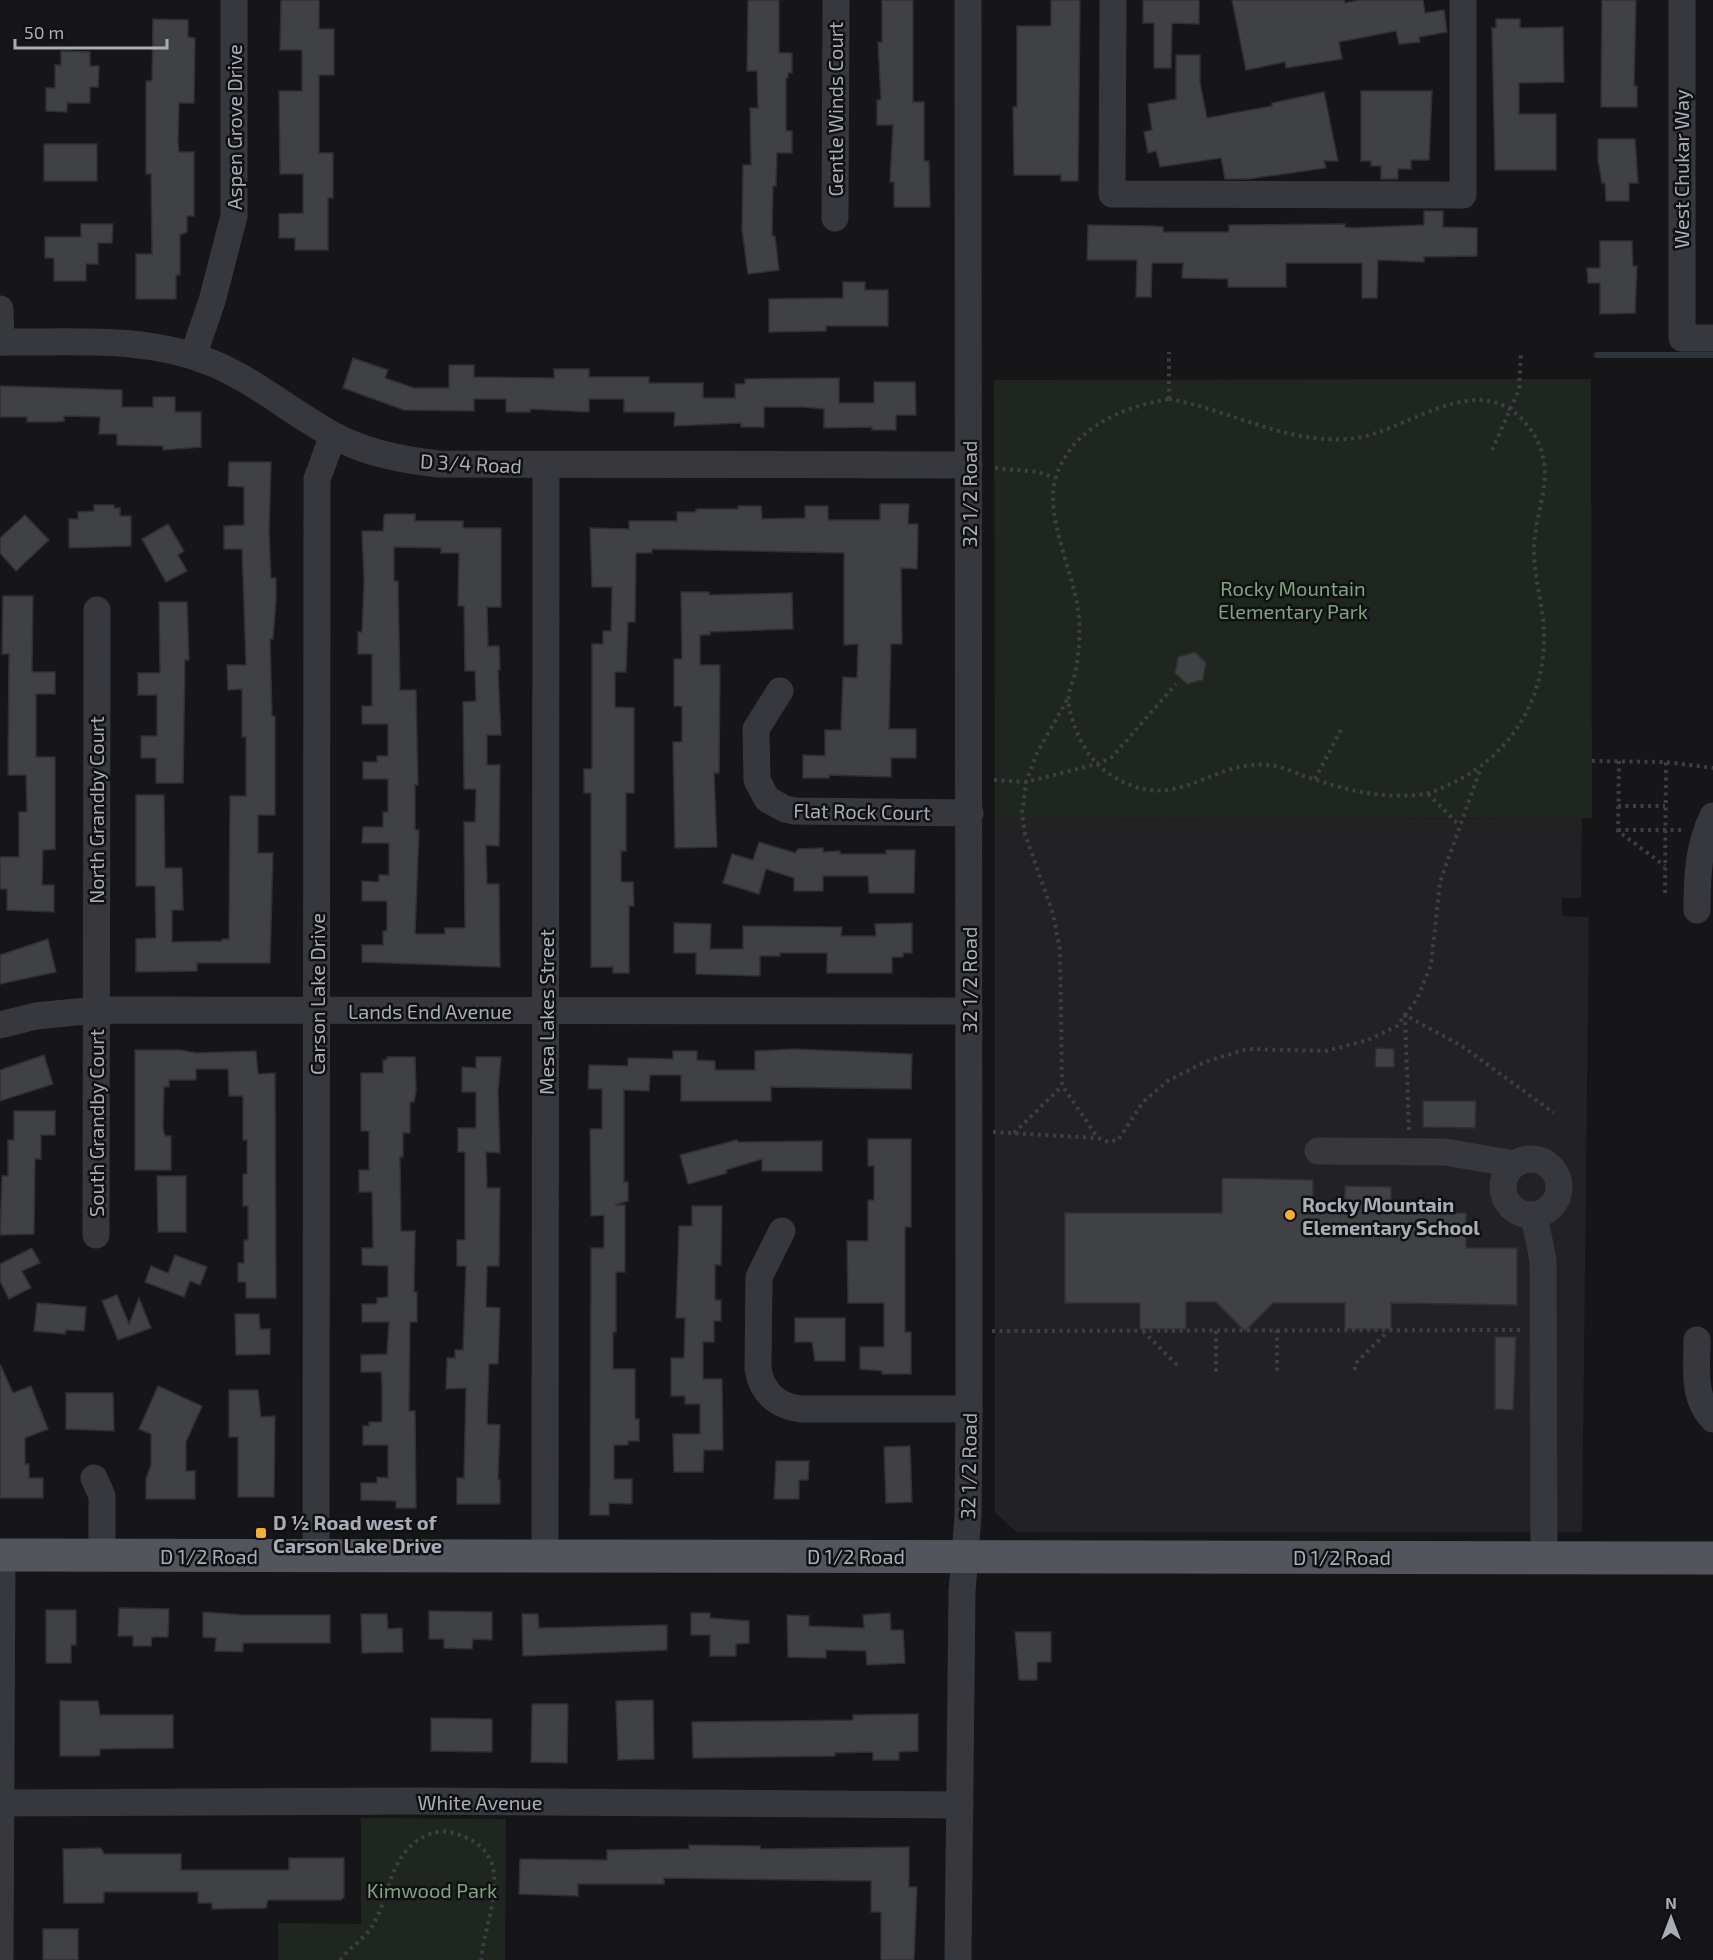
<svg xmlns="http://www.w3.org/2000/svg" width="1713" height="1960" font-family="'Exo 2',sans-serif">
	<rect width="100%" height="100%" fill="#161618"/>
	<path fill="#222225" d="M1582,818L1581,898H1562V916L1589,917L1582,1532H1016L995,1512V820Z"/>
	<g fill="#1e261f">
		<path d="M1591,379L1592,818L995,820L994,380Z"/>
		<path d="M361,1818L506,1819L505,1960H278V1923L361,1924Z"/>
	</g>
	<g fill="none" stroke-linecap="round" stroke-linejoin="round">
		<path stroke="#2c353c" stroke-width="6" d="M1597,355H1713"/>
	</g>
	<g fill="#404145" stroke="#303034" stroke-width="1.5" fill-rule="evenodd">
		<path d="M281,0H319V29H334V75H319V153H333V198H328V250H295V238H279V214L303,213V174H280L279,91H302V50H280Z"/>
		<path d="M748,0H779V53H792V73H788V78H786V131H792V153H777L776,186H773L772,236H775L779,270L748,274L742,230L743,165H751L750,108H758L757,71H747Z"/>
		<path d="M882,0H913V102H924V161H929L930,207H894V182H890L893,125H877V100H881L878,42H882Z"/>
		<path d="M1051,0H1080L1078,181H1061V175H1014L1013,107H1017V26H1051Z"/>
		<path d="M1143,0H1199V24L1172,23L1171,68H1154V23H1143Z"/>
		<path d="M1232,0H1344L1345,3L1360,0H1423L1425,13L1444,10L1447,32L1419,37L1420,42L1399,44L1396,31L1339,42L1342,59L1286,68L1285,62L1246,70Z"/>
		<path d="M1602,0H1636L1634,86H1637V107H1601Z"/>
		<path d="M153,19L188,20V37L195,38L194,103H179L178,140L179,152H194V216H187V232L180,235V275H176V299H136V254H152L151,174H146V81H152Z"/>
		<path d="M1496,19H1520V28L1563,27L1564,82L1519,83V114H1556V170H1495L1492,28H1496Z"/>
		<path d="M61,51L90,52V66H99L98,87H90V103H67V112L46,111V88H55V65H61Z"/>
		<path d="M1176,55H1200V83L1207,118L1272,106V103L1324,92L1338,161H1324L1326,168L1248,179H1225L1221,158L1160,167L1156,151L1148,153L1144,132L1152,130L1148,104L1176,99Z"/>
		<path d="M1361,91H1432L1429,160H1411V169H1398V179H1381V166H1371V161H1361Z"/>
		<path d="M1598,139H1635L1638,183H1629V201H1606L1605,183H1602L1598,160Z"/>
		<rect x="44" y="144" width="53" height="37"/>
		<path d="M1424,211H1443V227L1477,228V256L1424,257V262L1378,260L1377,298H1362V263H1286V287H1228V279L1182,278L1183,263H1152L1151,297H1136L1137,260H1087L1088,225L1152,226L1163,227V232H1229V225L1345,224V227L1352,228L1424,225Z"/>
		<path d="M81,224H113L112,243H98V264H86V281H54V258H45V237H81Z"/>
		<path d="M1600,241H1632L1633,266H1637L1635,313L1600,314V283H1588L1587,268H1600Z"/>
		<path d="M843,282H865V290H888V326H826V331L769,332V299L843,298Z"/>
		<path d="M353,358L388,370L385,378L414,388H449V365H474V377L554,378V369H589V377H649V383H703V398H735V384H745V379L839,378V403H874V382H915L916,415H896V430H872V427L824,428V409L803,407H764V427H741V423L674,426L675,412H624V399H589V412L530,409V412H506V399H474V411L404,410L343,388Z"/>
		<path d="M0,386L122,390V407H153V397H175V412H201V447L163,450V446L117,445V434H99L100,417L64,416V421L56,422H27V417H0Z"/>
		<path d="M229,462H271L269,531L271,578H276V601L273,639H270L272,716H275V815H258V853H273L270,963H197V971L136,972V939L156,938L155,886H136V795H164L165,868H182L183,910H172V942L222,941V939H229L230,796H246V737H242V689L228,690L227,665H246L242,549H224V526L244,525V487L228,486Z"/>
		<path d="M880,504H909L908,524H918L917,569L901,568L902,644H891L889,729H916V758H891V777L829,775V778H803V755L825,756V730H841L843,677L857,678L858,644L844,645V553L652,549V553H636L635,622H628L626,672H615V707L634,708V793H626V851H621V882H633L634,906H629V973H613V967H591V793H584V769H592V644H603V631H611L612,587H592L590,528L629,529V521H677V512H696V509H738V506H761L762,519L805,518V506H828V520H880Z"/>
		<path d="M94,505H114V508H120V516H131V546L69,548V519H78V512L94,511Z"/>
		<path d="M388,514H415V521H463V528H501V607H487L488,646H499L500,670H498L501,735H487V765H500L499,846L486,845L487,884H499L500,967L362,962V945H383V931H387V901H362V881L379,882V875H389V843H362L363,827H383V812H388V779H363V762H377V756H388V724H362V706H372V654H358V632H362L364,581L362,531H383L384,515ZM394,547L441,548V553H459L458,606H464L465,671H475L476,701L463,702L464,789H476L475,822H464L465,928H445V934H415L419,830H415V785H418L416,690H400L398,581H394Z"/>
		<path d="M25,515L49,540L16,571L0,553V538Z"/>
		<path d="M168,524L184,551L178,555L187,571L166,582L142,539Z"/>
		<path d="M681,592H709V595L792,593L793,629L710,632V635H700V665H720L719,773H714L717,847L675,848L673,742H682V706H674V659H682Z"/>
		<path d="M3,596H33L32,672H55V694H36V757H55V849L43,850L42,885H54V912L7,910V889H0V857H19V812H27L26,775H8L9,654H2Z"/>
		<path d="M159,602H187L189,660H185L183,783H156V758H141V736H157V695H138V673H160Z"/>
		<path d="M1195,652L1206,663L1203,680L1187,684L1175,673L1178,657Z"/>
		<path d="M759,842L795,853L798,849L823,848V852L840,851V854H886V850H915L914,893H869L868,876H823V891H794V878L766,869L759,894L723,883L732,854L753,860Z"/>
		<path d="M674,923L711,924L710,949H743V926L842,927L841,936H876L875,924L912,923V953H903V957H892V973H827V953H780V956H760V976L696,974V953H674Z"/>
		<path d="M48,939L56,972L0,984V955Z"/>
		<path d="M1376,1048L1394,1049V1067H1375Z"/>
		<path d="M793,1049L912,1054L911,1089L771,1087V1101H681V1075H650L649,1091L624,1090V1182H628V1201L615,1205H625V1272H616V1332H613V1369H635V1419H639V1441H628V1445H614V1479H632V1504L609,1503V1515H590L591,1248H604V1215L591,1216L590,1129H602V1089H588L589,1065L628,1066V1058L673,1059V1051H697V1060L715,1061V1070H755V1051Z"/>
		<path d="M135,1050H180L196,1053L256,1051L258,1074L275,1073L276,1298H246V1282H238V1263H244V1240H248V1206H243V1174H247V1140H243V1096H229L228,1069H196V1080H169V1087H164L163,1128L165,1136H171V1170H135Z"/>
		<path d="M44,1055L53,1084L0,1101V1070Z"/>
		<path d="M387,1057H415L416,1091L414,1102H410V1133H403V1157H400L401,1231H415L414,1292H417V1322H410L409,1411H415L416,1508H396V1501L361,1500V1483H377V1477L388,1478V1445H363V1426H369V1422H382V1385L381,1372H361V1355L387,1354L389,1322H362V1304H377V1298L388,1297V1266L362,1265V1248H373L372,1192H359V1170H369V1131H361V1073H383V1060H387Z"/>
		<path d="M476,1057H501L498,1093L500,1153L486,1152L487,1188H500L499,1266H487L486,1307L500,1308L498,1364H489L487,1424L500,1425L498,1480H500V1504H457V1478H464L466,1388L446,1389L447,1358H455V1350H463L466,1266H457V1240H465V1152H458V1128H476V1092H462V1067L476,1068Z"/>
		<path d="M1423,1101H1476L1475,1128L1423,1127Z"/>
		<path d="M14,1111H55V1135H41V1159H35L34,1234L0,1235L2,1176H8V1140H14Z"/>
		<path d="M868,1139H911V1227H905V1332H911V1374H882V1371L860,1369V1347H884V1303H848L847,1241H868V1200H874V1166H868Z"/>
		<path d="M737,1140L738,1142L822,1141V1171H762V1159L726,1170L727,1173L688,1184L680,1155Z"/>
		<path d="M157,1176H186V1232H158Z"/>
		<path d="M1222,1178L1313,1180V1213H1345V1186L1391,1187V1213H1466V1248H1517V1305L1391,1303V1329H1345V1303H1273L1245,1331L1216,1302H1186V1329H1140V1303H1065V1213H1222Z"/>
		<path d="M692,1206H722L721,1265H715V1300H721V1321H714V1342H703V1379H722L723,1450H704L703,1472H674L673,1434H700V1404H685V1396H671V1358H684L685,1318H676L679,1226H692Z"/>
		<path d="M32,1248L40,1263L22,1271L31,1288L9,1299L0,1281V1264Z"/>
		<path d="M175,1255L207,1267L200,1285L190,1281L184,1297L145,1282L151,1266L168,1273Z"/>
		<path d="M117,1295L129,1324L139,1298L151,1328L118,1340L102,1301Z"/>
		<path d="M37,1303L86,1307L84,1331L66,1330L65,1334L34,1331Z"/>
		<path d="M235,1314H259L260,1329H270V1354L236,1355Z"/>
		<path d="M795,1318H845V1361H815L812,1342H795Z"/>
		<path d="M1495,1337H1516L1513,1410L1495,1409Z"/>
		<path d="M0,1364L13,1393L31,1386L48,1429L25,1438V1464H29V1478H43V1498H0Z"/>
		<path d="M158,1386L202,1406L186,1442V1471H195V1499H146V1479L151,1465V1434L139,1429Z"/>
		<path d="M229,1390H258L261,1417L275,1416L274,1497H238V1437H229Z"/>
		<path d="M66,1393H113L114,1431L66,1429Z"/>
		<path d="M910,1446L912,1502L886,1503L884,1447Z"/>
		<path d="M776,1461H809L808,1480H799V1499H774Z"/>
		<path d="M119,1608L169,1609L168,1637H152L151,1646H133V1636H118Z"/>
		<path d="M46,1610H76V1645H71V1663H46Z"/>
		<path d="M429,1611L492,1612V1640L473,1639L472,1649L444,1648V1639H429Z"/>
		<path d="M203,1612L244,1615H330V1643H243V1652L215,1651L216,1638L203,1637Z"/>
		<path d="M691,1613H710V1618L749,1621V1643L736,1644V1656H710V1635H691Z"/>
		<path d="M890,1613L891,1630H903L905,1663L867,1665L866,1651L826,1650V1658L788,1657L787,1615L809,1616V1626L864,1628L863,1615Z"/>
		<path d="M361,1614H387L388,1629L402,1628L403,1652L362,1653Z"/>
		<path d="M522,1614H538L539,1628L667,1625V1650L523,1656Z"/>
		<path d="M1015,1632H1051V1662H1037V1680H1019Z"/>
		<path d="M653,1700L654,1759L618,1760L616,1701Z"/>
		<path d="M60,1701H98L100,1715H173V1748L100,1749V1755L97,1756H60Z"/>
		<path d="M532,1704H568L567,1763L531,1762Z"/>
		<path d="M918,1714V1751L899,1752V1760H873V1752L835,1753V1756L693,1758L692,1722L853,1720V1715Z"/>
		<path d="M431,1718L492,1719V1752L431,1751Z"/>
		<path d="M689,1845L760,1846V1849L909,1847V1887H917L914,1960H881V1912H871V1881L664,1878V1884H578V1896L519,1894L520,1859L607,1860V1850L689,1849Z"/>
		<path d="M101,1848L104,1854H181V1870H289V1858H344V1897L341,1900H268L266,1908L212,1909V1903H198V1892H104V1902L101,1903H64L63,1849Z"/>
		<rect x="43" y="1929" width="35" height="31"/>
	</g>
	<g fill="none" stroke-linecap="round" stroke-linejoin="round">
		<g stroke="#3d3f44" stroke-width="4" stroke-dasharray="3 4.5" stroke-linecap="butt">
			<path d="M1169,399C1232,410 1290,447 1356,438C1403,431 1463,381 1508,408C1517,413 1525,422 1531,430C1561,474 1533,507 1534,554C1535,583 1545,612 1544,641C1543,702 1509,756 1454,782C1442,788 1431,794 1417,795C1375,798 1347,790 1307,777C1295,773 1282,766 1269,765C1209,759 1175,819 1108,773C1087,759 1073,730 1069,705C1067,694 1072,684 1075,674C1079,654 1081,630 1078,610C1073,571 1044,515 1056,477C1072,427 1123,407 1169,399Z"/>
			<path d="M1169,399V352"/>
			<path d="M1492,450L1519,390L1521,352"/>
			<path d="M995,468L1038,472L1055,478"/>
			<path d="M1067,700L1037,753L1026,782L1022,813L1025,834L1053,914L1060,950L1062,1085L1098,1138L1108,1142L1118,1140L1143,1102L1169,1080L1205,1062L1247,1049L1326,1051L1368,1040L1397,1026L1417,999L1431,965L1440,882L1480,770"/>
			<path d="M1592,761L1666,762L1713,768"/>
			<path d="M1619,761L1618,831L1665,866"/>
			<path d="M1315,779L1343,726"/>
			<path d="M994,780L1026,782L1097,764L1112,757L1176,684"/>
			<path d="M1428,794L1459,825"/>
			<path d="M1618,806H1665"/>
			<path d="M1618,830H1684"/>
			<path d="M1665,893L1666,762"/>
			<path d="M1409,1130L1405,1015L1462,1046L1554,1113"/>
			<path d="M993,1132L1097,1138"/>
			<path d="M1014,1133L1062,1086"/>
			<path d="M1277,1330V1372"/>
			<path d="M992,1331L1521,1330"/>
			<path d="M1143,1331L1176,1364V1367"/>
			<path d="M1216,1331V1372"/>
			<path d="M1355,1370V1364L1388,1331"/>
			<path d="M340,1960C350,1947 367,1937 374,1923C387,1900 389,1869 408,1849C418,1837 437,1828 453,1833C521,1851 486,1912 481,1960"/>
		</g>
		<g stroke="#37383d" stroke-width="27">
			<path d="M1113,0L1112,194L1463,195V0"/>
			<path d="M1682,0V338H1713"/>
			<path d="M835,218L836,0"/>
			<path d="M0,309L1,342"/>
			<path d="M0,342C72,343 144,335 212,363C256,381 292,413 333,435C365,453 402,460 438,464L969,465"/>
			<path d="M193,356L212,301L234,216V0"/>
			<path d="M780,691L756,729L757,780L767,799L785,809L795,811L970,813"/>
			<path d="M1697,910C1697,878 1698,846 1713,816"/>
			<path d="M0,1025L36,1016L96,1010L969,1011"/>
			<path d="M1318,1151L1445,1152L1515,1164"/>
			<circle cx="1531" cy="1187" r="28"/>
			<path d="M1534,1215L1543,1260L1544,1558"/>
			<path d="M782,1231L759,1277L758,1369C762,1393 777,1406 801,1409H969"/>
			<path d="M96,1235L97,610"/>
			<path d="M1697,1340C1697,1369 1692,1398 1713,1419"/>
			<path d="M94,1478L102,1496V1556"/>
			<path d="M316,1556L317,479L333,436"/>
			<path d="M545,1557L546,466"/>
			<path d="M0,1803L419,1801L960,1805"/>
			<path d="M0,1960L2,1555"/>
			<path d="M958,1960L962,1592L968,1516L969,1409L968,0"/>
		</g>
		<path stroke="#53555c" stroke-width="33" d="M0,1555L1713,1558"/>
	</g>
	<g fill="#f2b134" stroke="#111113" stroke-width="2">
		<circle cx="1290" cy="1215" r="6"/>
		<rect x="255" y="1527" width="12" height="12" rx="3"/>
	</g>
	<g text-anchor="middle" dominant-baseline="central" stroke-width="5" stroke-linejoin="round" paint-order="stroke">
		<g font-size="20" fill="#a8adb8" stroke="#111113">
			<text transform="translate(835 109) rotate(-90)">Gentle Winds Court</text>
			<text transform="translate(234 127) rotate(-90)">Aspen Grove Drive</text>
			<text transform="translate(1681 169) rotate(-90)">West Chukar Way</text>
			<text transform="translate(471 463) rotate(3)">D 3/4 Road</text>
			<text transform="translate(969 494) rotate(-90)">32 1/2 Road</text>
			<text transform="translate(96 810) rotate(-90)">North Grandby Court</text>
			<text transform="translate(862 811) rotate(1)">Flat Rock Court</text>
			<text transform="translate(969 980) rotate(-90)">32 1/2 Road</text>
			<text transform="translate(317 994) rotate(-90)">Carson Lake Drive</text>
			<text x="430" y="1011">Lands End Avenue</text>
			<text transform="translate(546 1012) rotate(-90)">Mesa Lakes Street</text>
			<text transform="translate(96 1123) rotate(-90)">South Grandby Court</text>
			<text transform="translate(968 1466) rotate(-89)">32 1/2 Road</text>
			<text x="209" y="1556">D 1/2 Road</text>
			<text x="856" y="1556">D 1/2 Road</text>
			<text x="1342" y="1557">D 1/2 Road</text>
			<text x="480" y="1802">White Avenue</text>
		</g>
		<g font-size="20" fill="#7fa381" stroke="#111113">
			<text x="1293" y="588">Rocky Mountain<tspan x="1293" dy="23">Elementary Park</tspan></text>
			<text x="432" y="1890">Kimwood Park</text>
		</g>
		<g font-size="20" font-weight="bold" fill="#a8adb8" stroke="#111113" text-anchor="start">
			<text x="1302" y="1204">Rocky Mountain<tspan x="1302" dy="23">Elementary School</tspan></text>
			<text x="273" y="1522">D ½ Road west of<tspan x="273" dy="23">Carson Lake Drive</tspan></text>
		</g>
	</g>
	<g transform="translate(1671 1918)" stroke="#111113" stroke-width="4.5" paint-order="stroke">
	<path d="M0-4.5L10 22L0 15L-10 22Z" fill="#a8adb8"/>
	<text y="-9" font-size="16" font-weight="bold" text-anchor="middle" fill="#a8adb8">N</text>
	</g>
	<path d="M15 39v9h152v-9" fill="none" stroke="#a8adb8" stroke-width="3"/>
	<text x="24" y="39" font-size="18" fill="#a8adb8" stroke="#111113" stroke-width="4.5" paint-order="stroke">50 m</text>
</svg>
